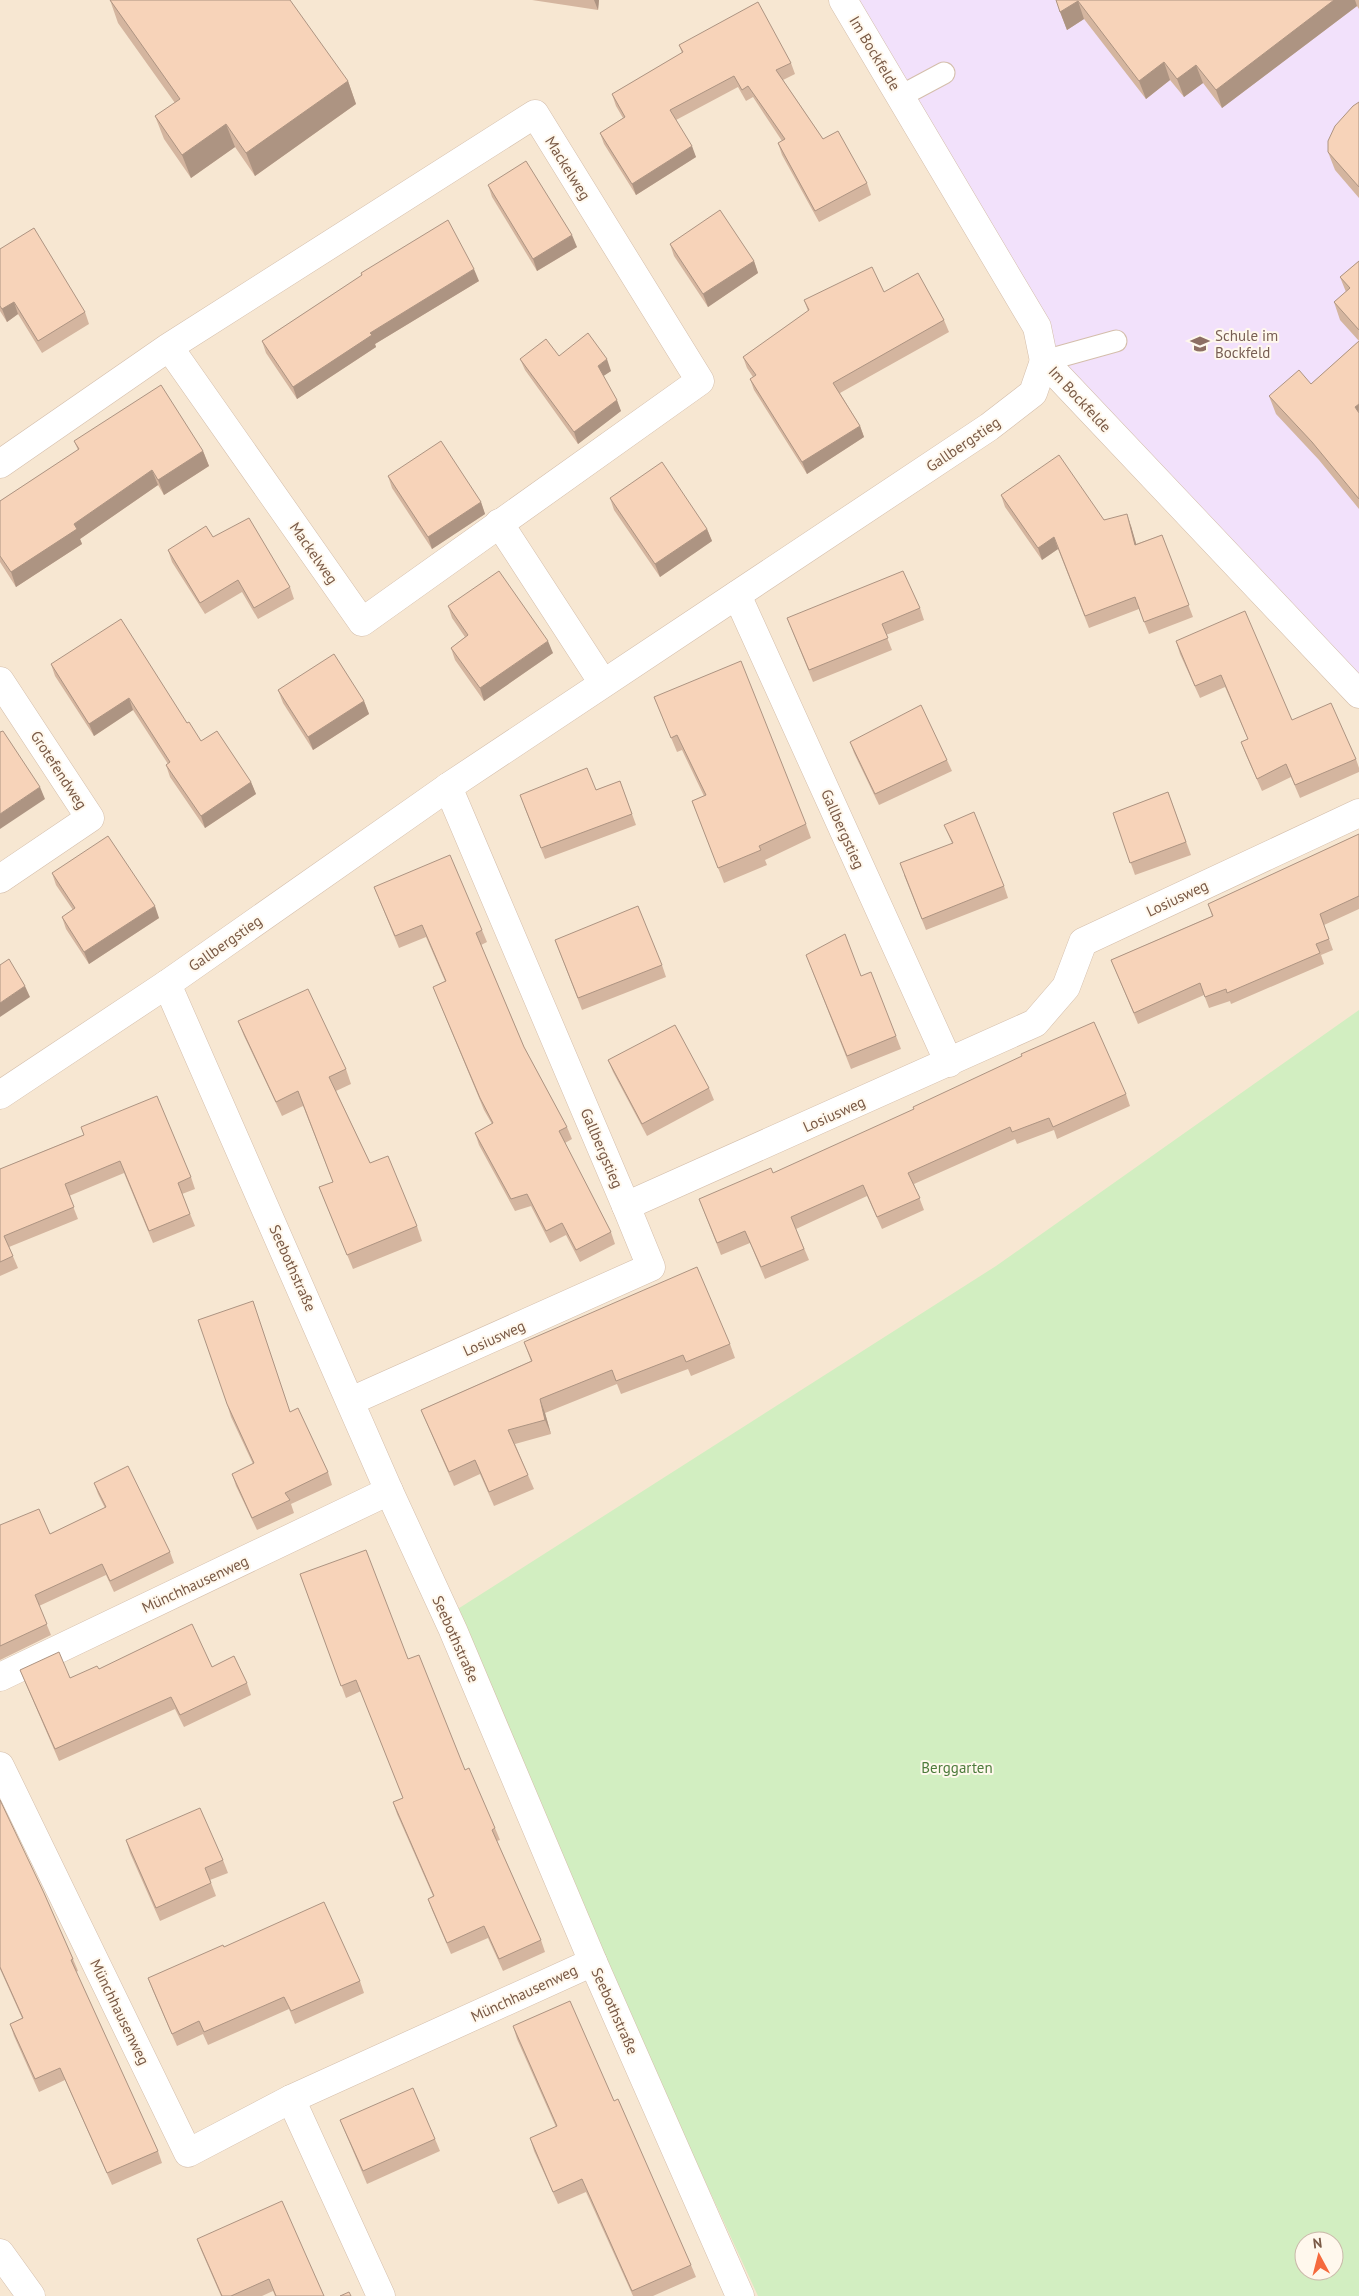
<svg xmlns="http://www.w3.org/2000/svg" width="1359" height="2296" font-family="'PT Sans',sans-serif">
	<rect width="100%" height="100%" fill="#fff5e4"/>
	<path fill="#f7e7d2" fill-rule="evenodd" d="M0,0H843L1359,694V2296H0ZM1304,2241H1334V2271H1304Z"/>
	<path fill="#f2e1fb" d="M843,0H1359V694L1044,361Z"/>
	<path fill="#d2eec1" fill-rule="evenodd" d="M1359,1010V2296H758L602,1957L453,1612L996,1266ZM1304,2241H1334V2271H1304Z"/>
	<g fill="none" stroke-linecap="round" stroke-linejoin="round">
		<g stroke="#d4beab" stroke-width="23">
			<g id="service">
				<path d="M901,96L944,73"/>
				<path d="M1044,361L1116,341"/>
			</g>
		</g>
		<g stroke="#d4beab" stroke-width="29">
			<g id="minor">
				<path d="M843,0L1037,327L1044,361L1359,694"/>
				<path d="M0,464L169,347L535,114L700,381L362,622L169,347"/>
				<path d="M499,523L603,683"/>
				<path d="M737,595L949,1063"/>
				<path d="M0,681L90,818L0,879"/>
				<path d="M448,787L626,1206"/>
				<path d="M167,984L389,1491L453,1630L593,1962L740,2296"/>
				<path d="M0,1095L167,984L448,787L989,427L1033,393L1044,361"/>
				<path d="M351,1401L651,1267L626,1206L1035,1023L1066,987L1083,942L1359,813"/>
				<path d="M0,1677L389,1491"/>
				<path d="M0,1766L188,2153L291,2099"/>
				<path d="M381,2296L291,2099L593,1962"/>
			</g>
		</g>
		<g stroke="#d4beab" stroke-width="29">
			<path id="tertiary" d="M0,2253L31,2296"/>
		</g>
		<use href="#service" stroke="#fff" stroke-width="21"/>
		<use href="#minor" stroke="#fff" stroke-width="28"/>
		<use href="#tertiary" stroke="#fff" stroke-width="28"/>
	</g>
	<g fill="#d4b59f">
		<path d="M110,0L348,81L356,104L255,176L235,147L191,178L164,139L155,116L175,103L118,23Z"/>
		<path d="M532,0H599L598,10Z"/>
		<path d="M1056,0H1359V9L1357,6L1222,108L1203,83L1184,97L1170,80L1146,99L1084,19L1067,30Z"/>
		<path d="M679,45L791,63L795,74L783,80L823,139L867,183L871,195L819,222L782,155L778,143L782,141L753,97L746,101L738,87L676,120L696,157L636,195L604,144L600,133L623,118L616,106L612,94L682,53Z"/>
		<path d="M1359,102V198L1335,170L1328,152Z"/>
		<path d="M488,185L577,247L537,271L492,197Z"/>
		<path d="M670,244L754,261L758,273L708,307L674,256Z"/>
		<path d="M0,249L85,312L89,324L42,353L18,314L7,322L0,311Z"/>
		<path d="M1359,261V341L1340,320L1334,302L1346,292L1340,277Z"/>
		<path d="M361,273L479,281L375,344L376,347L297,399L266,353L262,341L361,276Z"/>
		<path d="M884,292L944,320L949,332L840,393L860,426L864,437L807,474L754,390L750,379L753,377L747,368L743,357L808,311L804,300Z"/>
		<path d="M1359,341V509L1319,460L1276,414L1269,396L1311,384Z"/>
		<path d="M559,356L611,371L603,376L621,411L578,444L525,370L520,359Z"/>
		<path d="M74,441L203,451L209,466L164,495L158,485L80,539L82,544L16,587L0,562V501L78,450Z"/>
		<path d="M388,476L481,502L485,514L432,549L392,488Z"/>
		<path d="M1001,495L1131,526L1136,544L1162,535L1193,617L1149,634L1139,609L1089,628L1058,549L1042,560L1005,507Z"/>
		<path d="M610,498L707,529L712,541L660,577L614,510Z"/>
		<path d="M213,537L290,587L294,599L258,619L242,592L205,614L172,562L168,550Z"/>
		<path d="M448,606L553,653L484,701L455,660L451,648L465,637L452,618Z"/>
		<path d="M920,608L924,620L886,635L892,650L813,682L787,618Z"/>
		<path d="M1176,641L1292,720L1356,759L1359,768V772L1300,798L1291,777L1262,791L1246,755L1241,742L1248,739L1225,687L1200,698L1180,654Z"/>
		<path d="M51,664L187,723L201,741L251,782L256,794L205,828L170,777L166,765L168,764L133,710L94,736L55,676Z"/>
		<path d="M278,690L364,701L369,714L313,750L283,703Z"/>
		<path d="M654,697L806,824L811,838L765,860L767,865L724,883L692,801L704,796L682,750L677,752Z"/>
		<path d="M850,742L947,760L952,771L879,805L854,753Z"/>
		<path d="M620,781L636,825L545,859L524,806L596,790Z"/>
		<path d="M1168,792L1191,855L1135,875L1113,813Z"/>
		<path d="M944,825L1004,886L1008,898L926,930L904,875L952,843Z"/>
		<path d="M1359,834V909L1324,925L1333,950L1321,955L1324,964L1231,1004L1230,1001L1209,1008L1204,995L1138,1024L1111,960L1212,916L1208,904Z"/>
		<path d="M52,873L159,918L89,964L66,929L62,917L73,910L56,885Z"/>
		<path d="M374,887L482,930L487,942L481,945L524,1047L567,1127L572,1139L565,1143L611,1232L615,1244L580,1262L566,1235L550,1243L531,1206L515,1211L479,1145L475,1133L492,1124L484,1110L433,987L445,981L426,937L399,948Z"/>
		<path d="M555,940L662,965L666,977L582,1010Z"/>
		<path d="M806,955L861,976L896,1036L901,1049L851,1069Z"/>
		<path d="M238,1021L346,1069L351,1084L336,1091L370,1163L417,1226L422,1241L353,1269L319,1187L333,1182L303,1106L282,1116L244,1036Z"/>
		<path d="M608,1060L709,1088L714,1100L647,1136L613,1072Z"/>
		<path d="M1126,1094L1130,1106L1057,1139L1054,1130L1017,1144L1015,1139L914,1184L924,1210L882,1229L867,1196L796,1229L809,1260L765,1279L750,1243L721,1255L699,1199L773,1173Z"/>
		<path d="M83,1135L191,1177L195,1189L182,1194L195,1226L153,1243L124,1173L69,1196L78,1219L9,1247L18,1268L0,1276V1169Z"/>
		<path d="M524,1342L730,1344L735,1358L691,1376L688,1369L621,1394L617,1384L545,1413L551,1434L515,1444L528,1475L534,1489L494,1506L480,1474L454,1486L427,1424L421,1410L531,1361Z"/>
		<path d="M227,1404L291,1412L328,1472L332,1485L291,1504L294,1513L257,1530L236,1486L232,1474L253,1464L231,1417Z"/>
		<path d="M94,1483L170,1552L174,1563L114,1592L106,1575L39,1606L51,1635L0,1660V1525L50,1534L105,1508L98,1494Z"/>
		<path d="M300,1574L408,1659L495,1828L500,1840L497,1841L541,1940L545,1952L503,1971L488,1938L451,1954L432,1910L428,1899L433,1896L397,1814L393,1802L403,1798L361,1691L346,1698Z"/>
		<path d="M212,1667L247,1683L251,1695L184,1727L175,1709L59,1761L25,1682L20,1670L70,1678L99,1669Z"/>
		<path d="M0,1800L73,1959L78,1971L76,1972L158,2151L162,2163L112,2185L65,2080L39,2092L14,2036L10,2024L22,2018L0,1969Z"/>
		<path d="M126,1840L223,1860L228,1873L210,1880L216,1896L160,1921L130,1853Z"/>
		<path d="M224,1947L360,1981L364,1993L295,2024L289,2009L208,2045L203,2034L177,2046L153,1991L148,1978Z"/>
		<path d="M513,2026L614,2101L691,2265L696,2277L653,2296H633L586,2192L558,2204L534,2151L530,2138L556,2127L517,2039Z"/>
		<path d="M340,2120L435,2139L440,2151L367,2184L345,2132Z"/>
		<path d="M197,2239L324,2296H275L273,2291L262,2296H221L201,2250Z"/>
	</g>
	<g fill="#ad9482">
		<path d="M594,0H599L598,10Z"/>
		<path d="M1334,0H1355L1357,6L1222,108L1216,90Z"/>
		<path d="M1078,1L1084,19L1067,30L1060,12Z"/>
		<path d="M1164,62L1170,80L1146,99L1139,81Z"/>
		<path d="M1196,65L1203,83L1184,97L1177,79Z"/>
		<path d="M348,81L356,104L255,176L246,153Z"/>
		<path d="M226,124L235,147L191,178L182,155Z"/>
		<path d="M692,146L696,157L636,195L632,184Z"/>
		<path d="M572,235L577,247L537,271L533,259Z"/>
		<path d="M754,261L758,273L708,307L703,294Z"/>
		<path d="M474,269L479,281L375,344L376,347L297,399L293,387L370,333Z"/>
		<path d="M14,302L18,314L7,322L2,309Z"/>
		<path d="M607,359L611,371L602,377L598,366Z"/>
		<path d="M617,400L621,411L578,444L574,432Z"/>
		<path d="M1359,404V419L1355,407Z"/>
		<path d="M860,426L864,437L807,474L802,462Z"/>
		<path d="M203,451L209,466L164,495L158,480Z"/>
		<path d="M152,470L158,485L80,539L82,544L16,587L11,572L74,524Z"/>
		<path d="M481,502L485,514L432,549L428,537Z"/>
		<path d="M1127,514L1131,526L1140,557L1135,545Z"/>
		<path d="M707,529L712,541L660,577L655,564Z"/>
		<path d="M1054,537L1058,549L1042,560L1038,548Z"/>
		<path d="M548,641L553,653L484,701L480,688Z"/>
		<path d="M129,698L133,710L94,736L89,724Z"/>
		<path d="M364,701L369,714L313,750L308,737Z"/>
		<path d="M251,782L256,794L205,828L201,816Z"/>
		<path d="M40,787L45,799L0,829V814Z"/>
		<path d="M155,906L159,918L89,964L84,952Z"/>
		<path d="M25,986L30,997L0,1017V1003Z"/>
		<path d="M540,1399L545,1413L551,1434L545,1420Z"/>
	</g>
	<g fill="#f7d3b9" stroke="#ad9482">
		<path d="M110,0H290L348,81L246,153L226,124L182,155L155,116L180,99Z"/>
		<path d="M1056,0H1334L1216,90L1196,65L1177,79L1164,62L1139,81L1078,1L1060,12Z"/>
		<path d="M758,2L791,63L776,70L823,139L838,131L867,183L815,211L778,143L785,139L748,86L742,90L734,76L670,110L692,146L632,184L600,133L625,117L612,94L683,52L679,45Z"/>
		<path d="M1359,102V187L1328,152V141L1335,126L1353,106Z"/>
		<path d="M526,161L572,235L533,259L488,185Z"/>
		<path d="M720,210L754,261L703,294L670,244Z"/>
		<path d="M448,220L474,269L370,333L372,335L293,387L262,341L362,275L361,273Z"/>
		<path d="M34,228L85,312L38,341L14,302L2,309L0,306V249Z"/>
		<path d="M1359,261V330L1334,302L1350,288L1340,277Z"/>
		<path d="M872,267L884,292L918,273L944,320L833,383L860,426L802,462L750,379L756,375L743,357L809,310L804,300Z"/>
		<path d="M588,333L607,359L598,366L617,400L574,432L520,359L546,339L559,356Z"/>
		<path d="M1359,341V404L1355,407L1359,413V499L1312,442L1269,396L1299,370L1311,384Z"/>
		<path d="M161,385L203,451L158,480L152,470L74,524L77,529L11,572L0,556V501L79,449L74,441Z"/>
		<path d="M441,441L481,502L428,537L388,476Z"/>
		<path d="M1059,455L1104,520L1127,514L1135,545L1162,535L1189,605L1144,622L1135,597L1085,616L1054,537L1038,548L1001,495Z"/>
		<path d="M662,462L707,529L655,564L610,498Z"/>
		<path d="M249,518L290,587L254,608L238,580L200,603L168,550L206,526L213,537Z"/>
		<path d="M499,571L548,641L480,688L451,648L468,635L448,606Z"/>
		<path d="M903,571L920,608L882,624L888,638L809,670L787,618Z"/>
		<path d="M1245,611L1292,720L1331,703L1356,759L1295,785L1286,764L1257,779L1241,742L1248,739L1221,675L1195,686L1176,641Z"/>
		<path d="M121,619L187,723L189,722L201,741L217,731L251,782L201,816L166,765L170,762L129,698L89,724L51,664Z"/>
		<path d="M334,654L364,701L308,737L278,690Z"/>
		<path d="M741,661L806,824L759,846L761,850L718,868L692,801L706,795L677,735L671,738L654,697Z"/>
		<path d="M921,705L947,760L875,794L850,742Z"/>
		<path d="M3,731L40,787L0,814V732Z"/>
		<path d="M587,768L596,790L620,781L632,814L541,848L520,795Z"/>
		<path d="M1168,792L1186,842L1130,863L1113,813Z"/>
		<path d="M974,812L1004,886L922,919L900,863L953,843L944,825Z"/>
		<path d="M1359,834V896L1320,914L1329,939L1316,944L1320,953L1227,993L1226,989L1205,997L1200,983L1134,1013L1111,960L1213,916L1208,904Z"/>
		<path d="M108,836L155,906L84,952L62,917L75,908L52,873Z"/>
		<path d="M450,855L482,930L476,933L524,1047L567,1127L559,1131L611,1232L576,1250L562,1223L546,1231L527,1194L511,1199L475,1133L493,1123L480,1098L433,987L446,981L422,925L395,936L374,887Z"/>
		<path d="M638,906L662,965L578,998L555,940Z"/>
		<path d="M845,934L861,976L871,972L896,1036L847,1056L806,955Z"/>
		<path d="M9,959L25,986L0,1003V965Z"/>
		<path d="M308,989L346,1069L329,1077L370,1163L388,1156L417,1226L347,1255L319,1187L333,1182L298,1091L276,1102L238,1021Z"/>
		<path d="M1094,1022L1126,1094L1053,1127L1049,1118L1012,1132L1010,1127L908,1173L920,1198L877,1217L863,1185L791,1217L804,1249L761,1267L745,1231L717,1243L699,1199L771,1168L773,1173L914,1109L913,1107L1022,1056L1021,1054Z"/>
		<path d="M675,1025L709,1088L642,1124L608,1060Z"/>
		<path d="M157,1096L191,1177L178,1183L190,1214L149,1231L120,1161L65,1184L74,1207L4,1236L13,1256L0,1262V1169L84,1135L81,1127Z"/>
		<path d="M697,1267L730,1344L686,1362L683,1355L616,1381L612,1370L540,1399L545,1420L508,1430L528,1475L489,1492L475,1460L449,1472L421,1410L532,1361L524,1342Z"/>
		<path d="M253,1301L290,1412L298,1408L328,1472L285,1493L290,1500L252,1518L232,1474L254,1463L227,1404L198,1320Z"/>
		<path d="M128,1466L170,1552L110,1581L102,1564L35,1595L47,1624L0,1646V1525L39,1509L50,1534L106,1507L94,1483Z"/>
		<path d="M366,1550L408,1659L419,1655L465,1770L469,1768L495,1828L492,1830L541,1940L499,1959L484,1926L447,1943L428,1899L434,1896L393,1802L403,1798L356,1680L341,1686L300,1574Z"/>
		<path d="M192,1624L212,1667L234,1656L247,1683L180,1715L171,1697L55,1749L20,1670L59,1652L70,1678L97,1666L99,1669Z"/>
		<path d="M0,1800L44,1893L73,1959L71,1960L158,2151L107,2173L60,2068L35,2079L10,2024L23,2018L0,1967Z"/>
		<path d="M200,1808L223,1860L205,1868L211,1883L156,1908L126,1840Z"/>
		<path d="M324,1902L360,1981L291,2011L284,1997L204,2032L199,2021L172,2034L148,1978L223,1945L224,1947Z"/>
		<path d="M570,2001L614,2101L618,2099L691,2265L632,2291L582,2179L553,2192L530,2138L557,2126L513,2026Z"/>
		<path d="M413,2088L435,2139L363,2171L340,2120Z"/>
		<path d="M282,2201L324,2296H276L269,2279L231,2296H222L197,2239Z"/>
		<path d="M349,2292L351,2296H340Z"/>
	</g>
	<defs>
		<g id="school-bare" transform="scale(1.5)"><path d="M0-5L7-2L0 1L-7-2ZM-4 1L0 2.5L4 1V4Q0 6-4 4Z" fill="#8d6e63" stroke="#fff8ed" stroke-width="2.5" paint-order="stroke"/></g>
	</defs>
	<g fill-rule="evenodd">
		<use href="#school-bare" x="1200" y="344"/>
	</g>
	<g text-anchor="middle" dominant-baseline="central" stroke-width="4" stroke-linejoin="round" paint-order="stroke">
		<g font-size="15" fill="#7a5a46" stroke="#fff8ed">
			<text transform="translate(875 53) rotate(59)">Im Bockfelde</text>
			<text transform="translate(568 168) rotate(58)">Mackelweg</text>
			<text transform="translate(1080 399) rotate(47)">Im Bockfelde</text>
			<text transform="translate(963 444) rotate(-34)">Gallbergstieg</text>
			<text transform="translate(314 553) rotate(55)">Mackelweg</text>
			<text transform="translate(59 770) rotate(57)">Grotefendweg</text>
			<text transform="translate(843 829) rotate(66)">Gallbergstieg</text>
			<text transform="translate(1177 898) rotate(-25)">Losiusweg</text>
			<text transform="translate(225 943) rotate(-35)">Gallbergstieg</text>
			<text transform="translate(834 1114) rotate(-24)">Losiusweg</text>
			<text transform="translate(602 1148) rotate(67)">Gallbergstieg</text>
			<text transform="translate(293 1268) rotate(66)">Seebothstraße</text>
			<text transform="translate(494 1338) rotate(-24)">Losiusweg</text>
			<text transform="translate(195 1584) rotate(-25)">Münchhausenweg</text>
			<text transform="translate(456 1639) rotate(66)">Seebothstraße</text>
			<text transform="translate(524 1993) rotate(-25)">Münchhausenweg</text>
			<text transform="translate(615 2011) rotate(66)">Seebothstraße</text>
			<text transform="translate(120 2012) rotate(64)">Münchhausenweg</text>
		</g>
		<g font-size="15" fill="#785e54" stroke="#fff8ed" text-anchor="start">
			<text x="1215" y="335">Schule im<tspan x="1215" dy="17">Bockfeld</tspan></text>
		</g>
		<g font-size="15" fill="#4c7b3b" stroke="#fff8ed">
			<text x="957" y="1767">Berggarten</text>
		</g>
	</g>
	<g transform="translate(1319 2256) rotate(353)"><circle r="24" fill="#fff8ed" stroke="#cab9aa"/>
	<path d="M0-4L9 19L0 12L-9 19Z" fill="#f56a3d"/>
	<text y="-8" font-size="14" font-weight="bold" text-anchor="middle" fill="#7a5a46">N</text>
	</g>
</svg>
